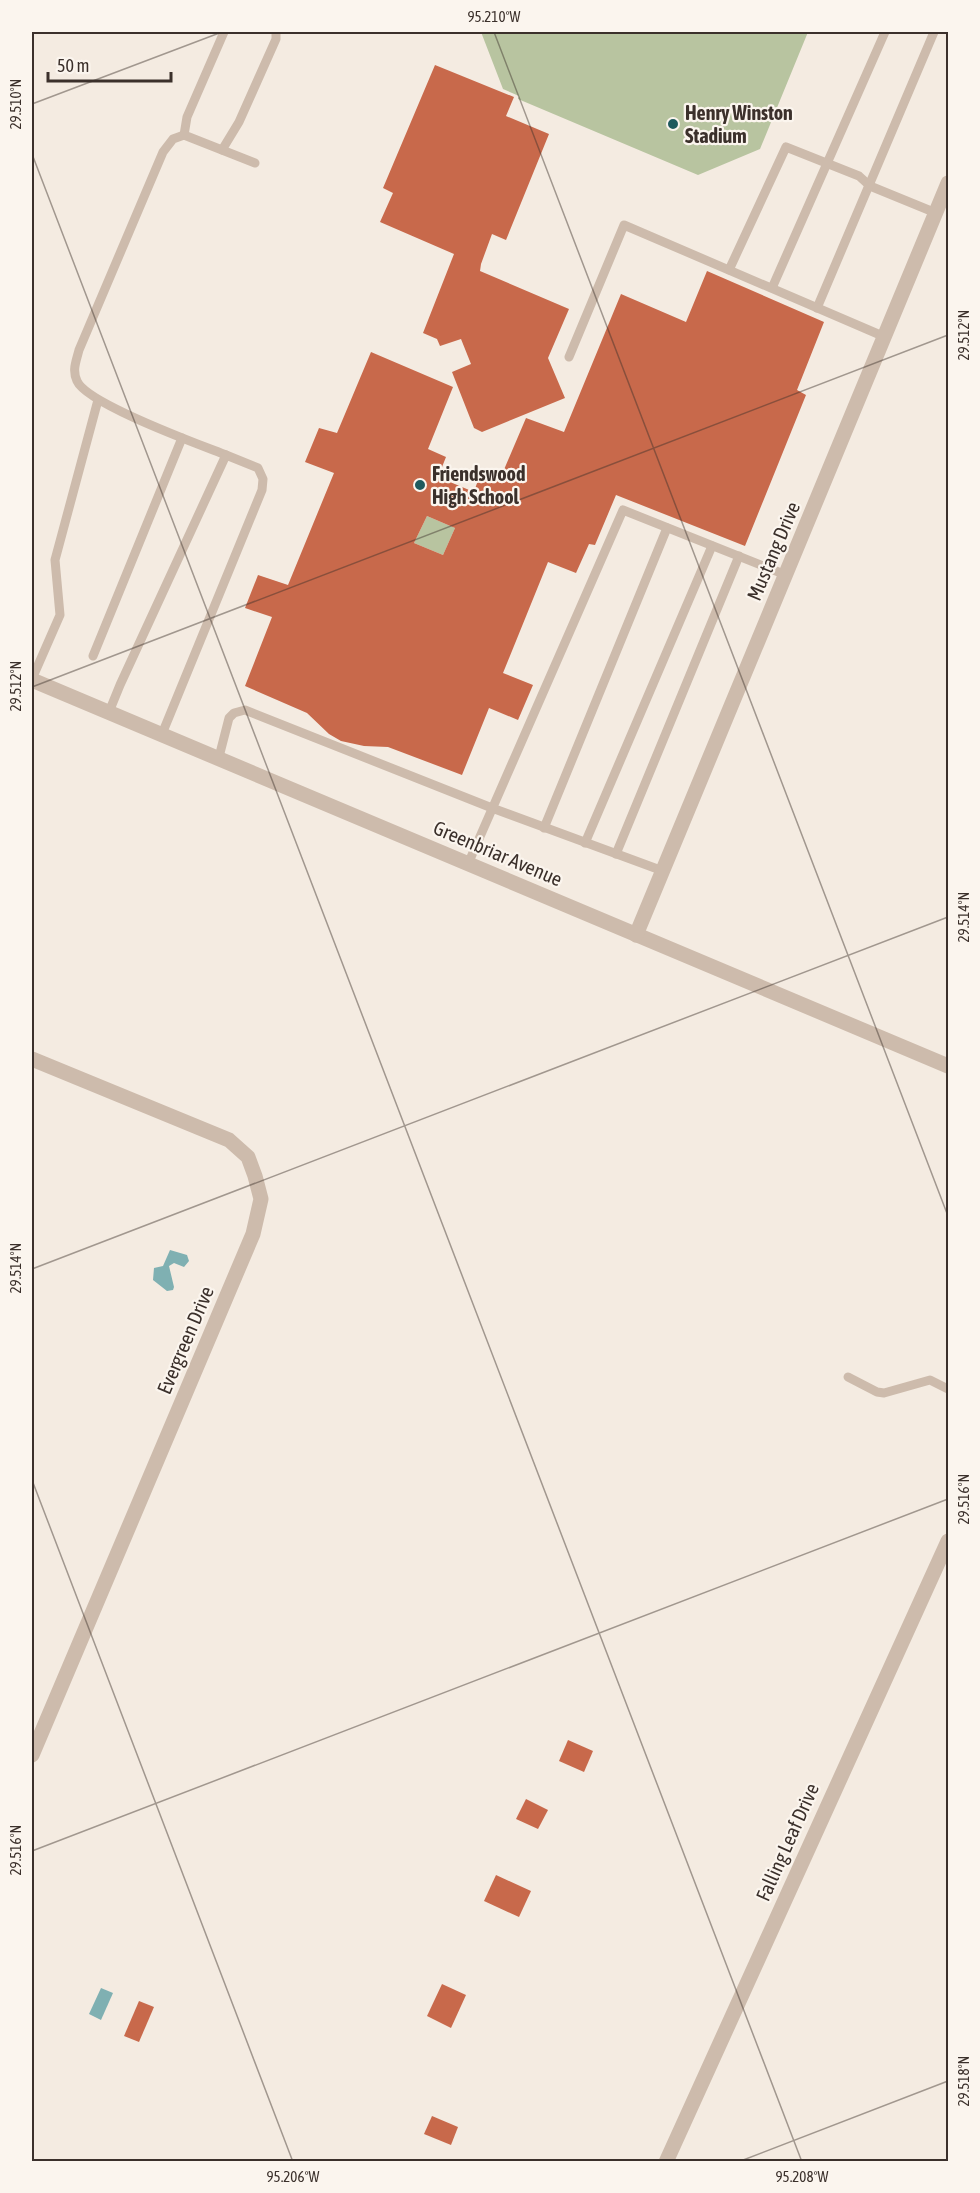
<svg xmlns="http://www.w3.org/2000/svg" width="980" height="2193" font-family="'Asap Condensed',sans-serif">
	<rect width="100%" height="100%" fill="#f4ebe1"/>
	<g fill="#b8c4a0">
		<path d="M481,32H808L760,149L698,175L518,99L519,96L503,89Z"/>
		<path d="M427,516L455,528L443,555L414,543Z"/>
	</g>
	<g fill="#7fb0b2">
		<path d="M170,1250L187,1255L189,1261L184,1267L174,1263L169,1266L174,1287L173,1290L167,1291L153,1280L154,1268L163,1266Z"/>
		<path d="M101,1988L113,1993L101,2020L89,2014Z"/>
	</g>
	<g fill="#c8694b" fill-rule="evenodd">
		<path d="M435,65L514,97L506,116L549,134L506,240L492,234L481,264L480,271L569,309L548,358L565,398L482,432L474,428L452,372L471,364L461,339L440,346L437,339L423,333L454,254L380,222L393,193L383,188Z"/>
		<path d="M707,271L824,322L797,390L806,395L745,546L616,495L595,545L589,544L576,573L548,562L503,673L533,685L518,720L489,708L462,775L388,747L364,746L341,741L329,734L307,713L245,686L272,617L245,608L258,575L288,585L334,473L305,462L319,428L337,433L371,352L453,387L428,449L446,457L438,477L474,492L481,471L500,479L526,418L564,432L621,294L686,322ZM427,516L455,528L443,555L414,543Z"/>
		<path d="M568,1740L593,1751L584,1772L559,1761Z"/>
		<path d="M526,1799L548,1810L538,1829L516,1819Z"/>
		<path d="M496,1875L531,1891L519,1917L484,1901Z"/>
		<path d="M442,1984L466,1995L451,2028L427,2016Z"/>
		<path d="M139,2001L154,2007L139,2042L124,2036Z"/>
		<path d="M432,2116L458,2127L451,2145L424,2134Z"/>
	</g>
	<g fill="none" stroke-linecap="round" stroke-linejoin="round">
		<g stroke="#cdbbac" stroke-width="9">
			<path d="M184,135L187,117L224,32"/>
			<path d="M222,150L239,122L276,39V32"/>
			<path d="M729,270L786,147L859,176L870,186L936,213"/>
			<path d="M772,288L885,32"/>
			<path d="M817,308L934,32"/>
			<path d="M569,357L624,225L885,337"/>
			<path d="M226,455C198,444 87,404 77,381C72,370 76,362 79,350L163,152L173,139L184,135L255,163"/>
			<path d="M93,656L182,438"/>
			<path d="M32,679L60,615L55,560L98,400"/>
			<path d="M109,712L120,685L226,455L258,468L263,479L262,490L162,734"/>
			<path d="M219,757L229,718L234,713L245,710L492,808L663,871"/>
			<path d="M544,828L667,528"/>
			<path d="M585,843L712,546"/>
			<path d="M616,854L739,556"/>
			<path d="M468,864L623,510L786,575"/>
			<path d="M848,1377L877,1392L884,1393L930,1380L948,1389"/>
		</g>
		<g stroke="#cdbbac" stroke-width="15">
			<path d="M32,680L948,1066"/>
			<path d="M636,935L948,183"/>
			<path d="M32,1059L229,1140L248,1157L255,1176L261,1199L253,1234L32,1755"/>
			<path d="M666,2162L948,1541"/>
		</g>
	</g>
	<path fill="none" stroke="#3b302b" stroke-width="1.5" stroke-opacity="0.45" d="M494,32L948,1216M32,104L222,32M32,154L802,2162M32,687L948,335M32,1269L948,917M32,1480L293,2162M32,1851L948,1499M738,2162L948,2081"/>
	<g fill="#1f5a5e" stroke="#fbf5ee" stroke-width="2">
		<circle cx="673" cy="124" r="6"/>
		<circle cx="420" cy="485" r="6"/>
	</g>
	<g text-anchor="middle" dominant-baseline="central" stroke-width="4.5" stroke-linejoin="round" paint-order="stroke">
		<g font-size="20" font-weight="bold" fill="#3b302b" stroke="#fbf5ee" text-anchor="start">
			<text x="685" y="112">Henry Winston<tspan x="685" dy="23">Stadium</tspan></text>
			<text x="432" y="473">Friendswood<tspan x="432" dy="23">High School</tspan></text>
		</g>
		<g font-size="20" fill="#3b302b" stroke="#fbf5ee">
			<text transform="translate(773 551) rotate(-67)">Mustang Drive</text>
			<text transform="translate(498 853) rotate(23)">Greenbriar Avenue</text>
			<text transform="translate(185 1340) rotate(-67)">Evergreen Drive</text>
			<text transform="translate(787 1842) rotate(-66)">Falling Leaf Drive</text>
		</g>
	</g>
	<rect width="980" height="2193" fill="none" stroke="#fbf5ee" stroke-width="66"/>
	<path d="M48 72v9h123v-9" fill="none" stroke="#3b302b" stroke-width="3"/>
	<text x="57" y="72" font-size="18" fill="#3b302b" stroke="#fbf5ee" stroke-width="4.5" paint-order="stroke">50 m</text>
	<rect x="33" y="33" width="914" height="2127" fill="none" stroke="#3b302b" stroke-width="2"/>
	<g font-size="15" text-anchor="middle" fill="#3b302b">
		<text x="494" y="22">95.210°W</text>
		<text transform="translate(16 104) rotate(-90)" y="5">29.510°N</text>
		<text transform="translate(964 335) rotate(-90)" y="5">29.512°N</text>
		<text transform="translate(16 686) rotate(-90)" y="5">29.512°N</text>
		<text transform="translate(964 917) rotate(-90)" y="5">29.514°N</text>
		<text transform="translate(16 1268) rotate(-90)" y="5">29.514°N</text>
		<text transform="translate(964 1499) rotate(-90)" y="5">29.516°N</text>
		<text transform="translate(16 1850) rotate(-90)" y="5">29.516°N</text>
		<text transform="translate(964 2081) rotate(-90)" y="5">29.518°N</text>
		<text x="293" y="2182">95.206°W</text>
		<text x="802" y="2182">95.208°W</text>
	</g>
</svg>
